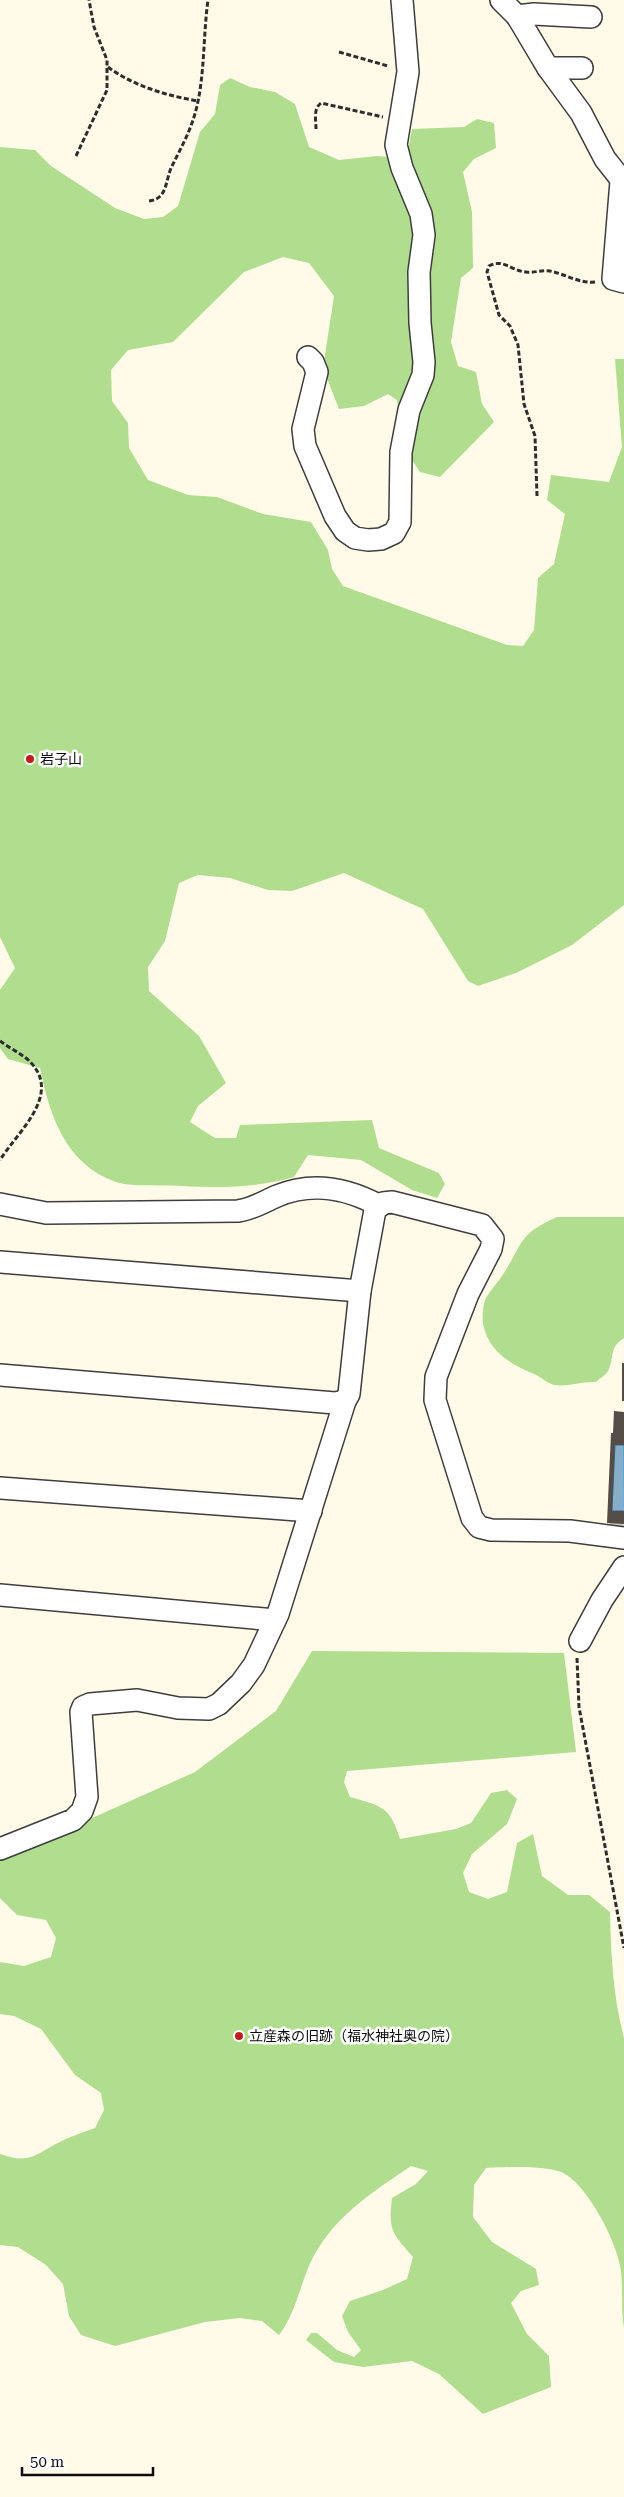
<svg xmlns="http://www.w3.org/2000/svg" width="624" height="2497" font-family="'Roboto Serif','Noto Sans JP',serif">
	<rect width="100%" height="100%" fill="#fffbe8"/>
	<g fill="#b0dd8e">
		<path d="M230,78L250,87L275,92L295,104L309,147L339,160L377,156L398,158L409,145L412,129L464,127L477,119L494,123L496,148L474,159L463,172L472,212L473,268L461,278L451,342L458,366L476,372L482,404L494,422L440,477L420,472L402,445L397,400L388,394L364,406L339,409L323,368L334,296L309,263L283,257L244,272L173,342L128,350L111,370L112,401L128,423L129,448L148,480L188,495L217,497L263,514L311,522L328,550L332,569L343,586L507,645L523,646L534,630L538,578L554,564L565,514L547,500L551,475L609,482L622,447L615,359H624V905L572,945L516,973L478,986L468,981L423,909L344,873L292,891L268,890L230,878L198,875L179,883L165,941L148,967L149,991L199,1036L226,1083L198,1106L190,1122L215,1138H236L240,1125L372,1120L379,1148L439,1173L445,1184L437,1198L412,1190L361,1160L308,1155L294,1177C256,1188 219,1188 181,1186C164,1185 130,1187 116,1182C65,1164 50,1116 40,1068L8,1059L0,1048V990L15,968L0,937V147L35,150L51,166L115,208L144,219L163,217L178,206L200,132L215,114L220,85Z"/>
		<path d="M557,1217H624V1338C608,1348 615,1358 608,1371C606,1375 599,1379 596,1382C582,1381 568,1387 554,1385C547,1383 541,1377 534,1374C509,1363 489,1352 483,1324C482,1316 483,1304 486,1298C491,1289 499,1281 504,1273C524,1241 519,1234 557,1217Z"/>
		<path d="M312,1651L564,1653L576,1752L347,1771L344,1782L350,1797C381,1806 390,1806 400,1839L456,1829L471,1823L491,1793L507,1790L517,1799L507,1824L472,1854L463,1873L469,1892L488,1899L507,1892L517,1843L533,1834L542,1876L568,1895H589L610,1912C611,1954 613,1997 624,2038V2328C621,2310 623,2290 621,2271C618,2244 589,2188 565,2174C551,2165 503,2167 486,2168L474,2185L473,2217L492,2242L536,2269L539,2285L521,2291L511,2303L527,2334L549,2356L551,2387L483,2414L439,2374L412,2361L363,2367L334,2362L306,2340L311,2333H317L337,2350L354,2357L361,2350L348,2332L342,2316L350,2301L383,2290L407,2279L413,2257C392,2233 388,2230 392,2198L416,2184L428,2171L411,2166C376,2190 343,2210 319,2247C301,2274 299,2309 279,2335L262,2321L240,2318L205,2322L115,2346L81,2335L69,2316L63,2284L46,2265L18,2247L0,2245V2154C33,2166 38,2151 66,2139C75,2135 86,2131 95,2128L104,2110L101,2093L75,2075L41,2029L14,2016L0,2014V1962L24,1966L51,1957L56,1938L46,1920L17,1915L0,1898V1860L54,1839L81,1823L195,1772L276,1711Z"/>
	</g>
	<path fill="#a9dafb" stroke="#2a8ed7" d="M615,1445H624V1511H612Z"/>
	<path fill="#0003" d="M624,1413L623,1512L624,1534H620L609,1523L615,1434Z"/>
	<g fill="#544c46">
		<rect x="622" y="1363" width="2" height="38"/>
		<path d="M614,1411L624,1412V1445H615L612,1511H624V1524L607,1523L611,1433H613Z"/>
	</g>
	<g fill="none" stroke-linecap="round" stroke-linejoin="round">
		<g stroke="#3e3e3e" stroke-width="24">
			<g id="minor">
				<path d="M501,0L517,16L548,68L581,113L605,159L624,183"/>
				<path d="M517,16L534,14L591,17"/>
				<path d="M548,68H582"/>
				<path d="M621,181L613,279L624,282"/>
				<path d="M308,357L313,362L317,372L303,429L305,446L335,516L345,531L355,538L368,540L381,539L394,533L400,522L401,452L409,410L423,375L424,362L420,323L419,272L424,235L421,214L402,168L396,145L408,72L402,0"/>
				<path d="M0,1204L46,1213L238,1211C253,1209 263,1202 277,1196C313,1181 347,1188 380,1206"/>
				<path d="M0,1262L360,1291"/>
				<path d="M0,1375L335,1403L345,1401"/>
				<path d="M0,1488L311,1511"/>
				<path d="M0,1595L275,1620"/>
				<path d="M580,1641L602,1600L624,1567"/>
				<path d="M0,1849L73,1820L82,1811L87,1797L81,1712L83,1707L90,1704L137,1700L178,1708L209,1709L219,1704L241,1683L254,1665L278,1614L345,1401L349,1394L360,1291L375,1210L383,1203L392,1202L482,1225L493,1239L491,1249L468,1294L436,1377L435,1400L472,1518L479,1527L491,1530L570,1531L624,1538"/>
			</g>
		</g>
		<g stroke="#2d2d2d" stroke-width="3" stroke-dasharray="5 2.5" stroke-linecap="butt">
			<path d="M339,52L388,66"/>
			<path d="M108,67C133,86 168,96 198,101"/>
			<path d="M316,129C316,120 313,109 321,103L383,117"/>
			<path d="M76,156L107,90V60L94,27L89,0"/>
			<path d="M149,201C168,199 165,180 172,166C181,148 191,130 196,110C205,75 203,36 208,0"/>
			<path d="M537,496L535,436L524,404L518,345L510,326L499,315L487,272L489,266C504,258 511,271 526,272C534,273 541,270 550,271C565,274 580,284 596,282"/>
			<path d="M0,1041C8,1047 18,1052 26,1058C66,1092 18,1131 0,1160"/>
			<path d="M577,1658L579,1707L624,1948"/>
		</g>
		<use href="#minor" stroke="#fff" stroke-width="21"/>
	</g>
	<g fill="#c41a1e" stroke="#fff" stroke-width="2">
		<circle cx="30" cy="759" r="5"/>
		<circle cx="239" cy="2036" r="5"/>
	</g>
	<g text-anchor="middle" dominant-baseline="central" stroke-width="5" stroke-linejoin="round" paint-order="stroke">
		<g font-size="14" fill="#0b0b0b" stroke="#fff" text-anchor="start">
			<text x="40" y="759">岩子山</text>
			<text x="249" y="2036">立産森の旧跡（福水神社奥の院）</text>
		</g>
	</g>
	<path d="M22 2467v8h131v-8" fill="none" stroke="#0b0b0b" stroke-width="2.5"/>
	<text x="30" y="2467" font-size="15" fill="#0b0b0b" stroke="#ffffff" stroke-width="4" paint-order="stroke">50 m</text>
</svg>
